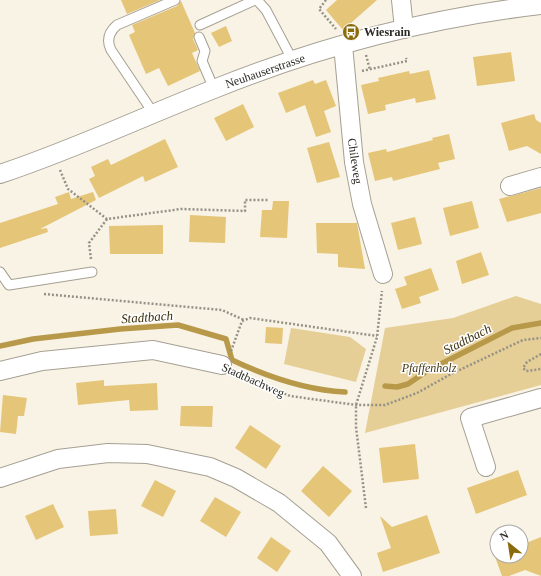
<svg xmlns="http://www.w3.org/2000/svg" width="541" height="576" font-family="'Times New Roman',serif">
	<rect width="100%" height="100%" fill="#f9f3e5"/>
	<g fill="#e6cf97">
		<path d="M516,296L541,304V385L365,433L385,328L453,318Z"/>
		<path d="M291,328L350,337L366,349L356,382L284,364Z"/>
	</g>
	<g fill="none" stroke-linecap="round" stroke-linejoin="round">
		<g stroke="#b8994a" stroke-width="5.5">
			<path d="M0,346L33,339L120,329L178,325L226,339L232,360C268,377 305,390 345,392"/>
			<path d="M385,386L397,387L408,384L427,371L512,328L541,323"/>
		</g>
	</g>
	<g fill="#e5c577">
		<path d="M121,0H160L127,14Z"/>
		<path d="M337,0H377L343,30L326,10Z"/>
		<path d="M181,1L195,33L193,39L198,50L192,53L200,71L168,86L159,68L146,74L129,35L135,32L132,25L177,6Z"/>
		<path d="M226,26L232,41L219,47L211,33Z"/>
		<path d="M511,52L515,81L477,86L473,57Z"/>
		<path d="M429,70L436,99L416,103L415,98L385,105L386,110L368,114L361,85L379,81L378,78L409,71L410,74Z"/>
		<path d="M313,80L315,84L326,80L336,106L324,111L331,132L316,137L305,105L286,113L278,93Z"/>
		<path d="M243,104L254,127L226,141L214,118Z"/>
		<path d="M534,114L536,120L541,123V154L527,146L509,151L501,123Z"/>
		<path d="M449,134L455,159L438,163L440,169L393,181L392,177L375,181L368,153L386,149L387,152L433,140L432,138Z"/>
		<path d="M165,139L178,167L145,182L143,176L99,198L89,179L95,176L91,167L108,159L111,165Z"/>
		<path d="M329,142L340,177L317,183L307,148Z"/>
		<path d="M541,188V213L507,222L499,199Z"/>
		<path d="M69,192L71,199L93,192L96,200L40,229L47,228L48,232L0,248V223L58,204L55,197Z"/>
		<path d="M273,201H289L287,238L260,237L262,210H272Z"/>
		<path d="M472,201L479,228L450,236L443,208Z"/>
		<path d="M190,215L226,217L225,243L189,242Z"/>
		<path d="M415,217L422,244L398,250L391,223Z"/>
		<path d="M316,223H357L365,269L338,267V254L317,253Z"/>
		<path d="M163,225V254H110L109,226Z"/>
		<path d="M481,252L489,275L462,284L456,261Z"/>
		<path d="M431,268L439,290L419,297L421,303L402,309L395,289L407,285L404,277Z"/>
		<path d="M266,327L283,328L282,344L265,343Z"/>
		<path d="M104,380V386L157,383L158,410L130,411L129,400L78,405L76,383Z"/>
		<path d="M3,395L27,398L24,416H18L16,434L0,432Z"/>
		<path d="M181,406H213L212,427L180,426Z"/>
		<path d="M250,425L281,446L266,469L235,448Z"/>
		<path d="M415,444L419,479L383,483L379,448Z"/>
		<path d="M323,466L352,491L329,517L301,491Z"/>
		<path d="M518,470L527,495L476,514L467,488Z"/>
		<path d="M155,480L176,491L163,517L141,506Z"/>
		<path d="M215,497L241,512L226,537L200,521Z"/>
		<path d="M53,504L64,527L36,540L25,516Z"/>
		<path d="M116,509L118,534L90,536L88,511Z"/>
		<path d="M427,515L440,553L383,572L377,553L391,548L380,516L392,527Z"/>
		<path d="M271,537L291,551L277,572L257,558Z"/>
		<path d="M541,537V576L525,570L509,576H502L494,554L497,553V556H521V545Z"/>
	</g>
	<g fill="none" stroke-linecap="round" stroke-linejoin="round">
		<g stroke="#a5a093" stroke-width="11">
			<g id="service">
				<path d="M257,0L266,10L293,61"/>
				<path d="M200,25L255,0"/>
				<path d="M199,37L205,51L202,61L214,89"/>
				<path d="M154,114L111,50C106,40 109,32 117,25L175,0"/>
				<path d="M0,272L9,285L92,272"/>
			</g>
		</g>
		<g stroke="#a5a093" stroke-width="20">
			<g id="minor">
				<path d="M401,0L404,29"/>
				<path d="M343,45L354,162L362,204L383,274"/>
				<path d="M0,174C73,150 142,117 214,89C318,47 429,18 541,5"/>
				<path d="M510,186L541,177"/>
				<path d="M0,371L42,361L153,350L222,365"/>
				<path d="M486,467L470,418L541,398"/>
				<path d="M0,478L58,459L108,453L147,454L210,467L236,478L279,503L328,543L352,576"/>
			</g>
		</g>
		<g stroke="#959187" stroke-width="2.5" stroke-dasharray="2 2" stroke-linecap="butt">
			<path d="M326,0L319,9L336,29"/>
			<path d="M366,55L370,70"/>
			<path d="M362,71L407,61L406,58"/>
			<path d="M60,170L68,189L107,219L181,209L245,211V200H268"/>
			<path d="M91,259L89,243L107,219"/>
			<path d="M44,294L222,310L244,320"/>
			<path d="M231,351L242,321L250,318L377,336"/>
			<path d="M541,354L527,362L523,368L526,371L541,369"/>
			<path d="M237,372L290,396L356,405H385L417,393L451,374L523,340L541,338"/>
			<path d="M366,508L356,427V405L377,337L382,291"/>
		</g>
		<use href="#service" stroke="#fff" stroke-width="9"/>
		<use href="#minor" stroke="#fff" stroke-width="18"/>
	</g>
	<defs>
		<g id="bus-disc" transform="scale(0.9)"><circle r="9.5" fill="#8b6c0d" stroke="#fff"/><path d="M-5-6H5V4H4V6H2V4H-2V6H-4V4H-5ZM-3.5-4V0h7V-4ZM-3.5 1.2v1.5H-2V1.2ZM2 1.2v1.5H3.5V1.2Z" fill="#fff"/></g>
	</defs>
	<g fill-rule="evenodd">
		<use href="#bus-disc" x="351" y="32"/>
	</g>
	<g text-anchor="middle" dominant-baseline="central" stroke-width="3" stroke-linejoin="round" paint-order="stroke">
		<g font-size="12" font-weight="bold" fill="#2b2924" stroke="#fff" text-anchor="start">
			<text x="364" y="32">Wiesrain</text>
		</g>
		<g font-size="12" fill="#2b2924" stroke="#fff">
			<text transform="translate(265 71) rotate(-19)">Neuhauserstrasse</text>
			<text transform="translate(355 161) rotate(82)">Chileweg</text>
			<text transform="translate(253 380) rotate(24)">Stadtbachweg</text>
		</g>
		<g font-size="12" font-style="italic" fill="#443715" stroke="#fff">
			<text x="429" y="368">Pfaffenholz</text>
		</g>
		<g font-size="13" font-style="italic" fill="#3b2e0a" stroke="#fff">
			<text transform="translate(147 317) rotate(-4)">Stadtbach</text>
			<text transform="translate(467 339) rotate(-27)">Stadtbach</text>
		</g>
	</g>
	<g transform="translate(509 544) rotate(330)"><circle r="19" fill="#ffffff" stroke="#aaa9a7"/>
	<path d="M0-3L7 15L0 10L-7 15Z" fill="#8b6c0d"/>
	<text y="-6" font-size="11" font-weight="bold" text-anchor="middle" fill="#2b2924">N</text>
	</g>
</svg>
